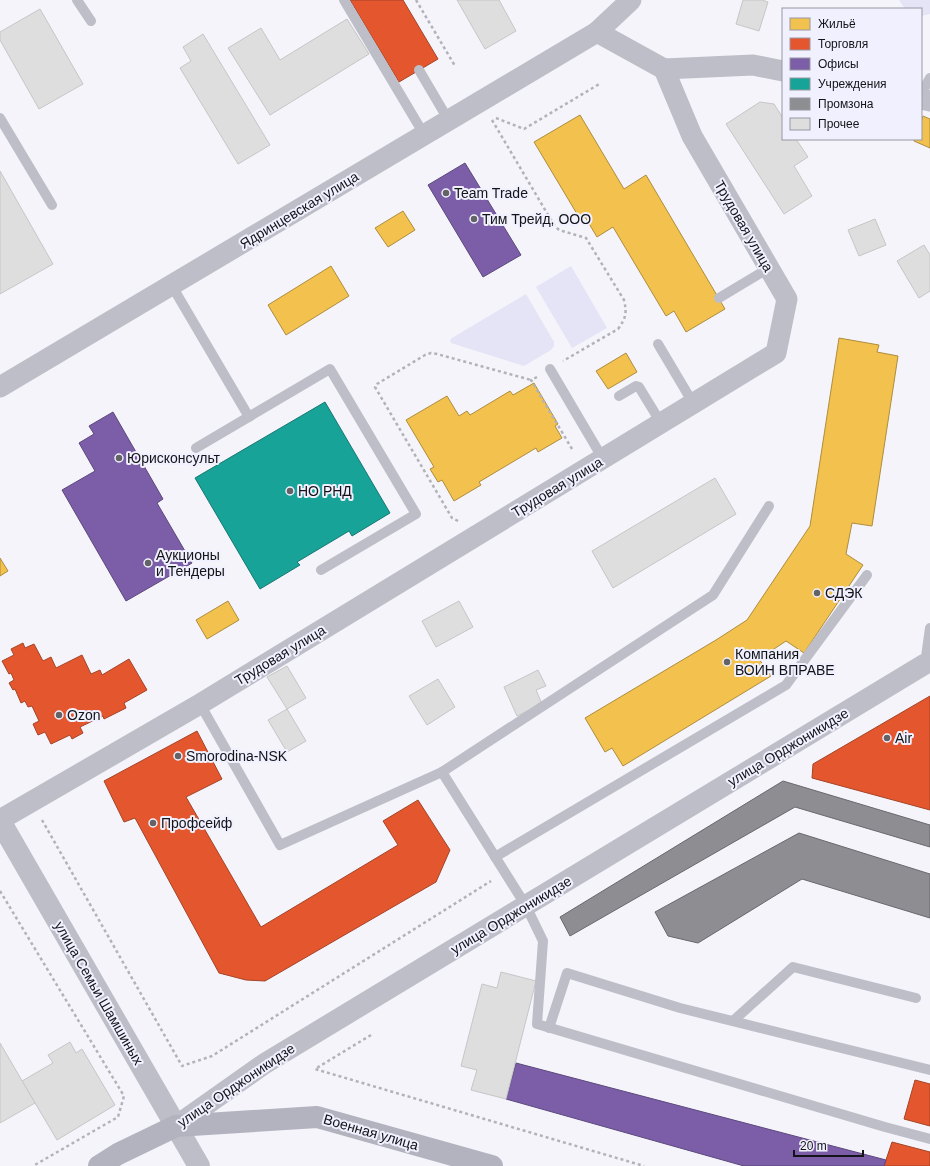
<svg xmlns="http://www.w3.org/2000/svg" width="930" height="1166" font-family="Arial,sans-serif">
	<rect width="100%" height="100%" fill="#f4f4fa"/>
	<g fill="#e4e4f6">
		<path d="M899,0H930V14L921,16V9H905Z"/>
		<path d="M571,266L607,328L572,348L536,287Z"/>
		<path d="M526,294L554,342V346L551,350L524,366L451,343L450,340L452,338Z"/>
	</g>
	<g fill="#f2c14e" stroke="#af8d3e">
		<path d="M580,115L624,189L646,175L725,309L686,332L674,311L666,316L613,227L597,237L585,217L580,219L534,142Z"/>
		<path d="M923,116L930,119V148L914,141V139H921V122Z"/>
		<path d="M403,211L415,230L388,247L375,228Z"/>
		<path d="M331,266L349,296L286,335L268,305Z"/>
		<path d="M839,338L879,345L877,352L898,356L872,526L852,523L846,554L863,565L804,653L786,641L759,659L771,676L623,766L612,748L605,752L585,718L716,640L747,620L810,526Z"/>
		<path d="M626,353L637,372L608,389L596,371Z"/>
		<path d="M534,383L558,424L555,426L562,438L538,452L536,448L479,482L481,485L454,501L442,480L438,482L430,469L434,467L406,420L447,396L459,416L467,411L470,415L510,391L513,395Z"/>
		<path d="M0,558L8,571L0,576Z"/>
		<path d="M228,601L239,620L207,639L196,620Z"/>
	</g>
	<g fill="#e4572e" stroke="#a54327">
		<path d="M350,0H403L438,59L399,82Z"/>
		<path d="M23,643L25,648L34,644L43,661L51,657L56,668L82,655L91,674L100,670L102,675L129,659L147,690L124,703L126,708L104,719L103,716L80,727L83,733L72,739L70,735L51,744L45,732L38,735L33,724L39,721L32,706L28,707L25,701L21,703L15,689L13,690L9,683L14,680L11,673L9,674L2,661L14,655L11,649Z"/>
		<path d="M930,696V810L812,778L813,764Z"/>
		<path d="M197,731L222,779L186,797L261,927L398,845L383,821L418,800L450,850L436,882L265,981L246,980L219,973L135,818L124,822L104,781Z"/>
		<path d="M915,1080L930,1084V1126L904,1119Z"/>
		<path d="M892,1142L930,1152V1166H884Z"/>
	</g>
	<g fill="#7b5ea7" stroke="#5c487c">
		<path d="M465,163L521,255L483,277L428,185Z"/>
		<path d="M113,412L163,499L157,503L192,563L126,601L62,490L95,471L79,443L94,434L89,426Z"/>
		<path d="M516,1063L886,1160L884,1166H744L506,1099Z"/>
	</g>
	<path fill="#17a398" stroke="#167872" d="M325,402L390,513L352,536L349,531L297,562L300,565L260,589L195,478Z"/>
	<g fill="#8d8d92" stroke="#68686d">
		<path d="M783,781L930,825V847L795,807L570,936L560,917Z"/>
		<path d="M799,833L930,874V918L802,879L698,943L668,936L655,912Z"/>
	</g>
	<g fill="#dedede" stroke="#c6c6c6">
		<path d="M457,0H499L516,31L485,49Z"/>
		<path d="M743,0H762L768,2L759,31L736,24Z"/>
		<path d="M40,9L83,84L39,109L0,40V32Z"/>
		<path d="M347,19L369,54L270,115L228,48L261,28L280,60Z"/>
		<path d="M203,34L270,145L238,164L180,68L191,61L183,47Z"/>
		<path d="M760,102L774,104L783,118V139H796L808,157L794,166L812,196L784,214L726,124Z"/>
		<path d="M0,171L53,264L0,294Z"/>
		<path d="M875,219L886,245L859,256L848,230Z"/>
		<path d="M924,245L930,255V291L919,298L897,261Z"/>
		<path d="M715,478L736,514L613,588L592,551Z"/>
		<path d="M459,601L473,627L436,647L422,621Z"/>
		<path d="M287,666L306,698L287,709L267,677Z"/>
		<path d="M538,670L546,686L536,690L542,704L517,716L504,687Z"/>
		<path d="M438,679L455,707L427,725L409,696Z"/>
		<path d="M287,709L306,741L287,752L268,720Z"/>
		<path d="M501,972L536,981L506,1099L471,1090L477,1070L461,1066L482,984L497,988Z"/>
		<path d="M70,1042L76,1053L82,1049L115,1105L57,1140L22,1081L53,1063L48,1055Z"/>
		<path d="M0,1043L35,1103L0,1123Z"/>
	</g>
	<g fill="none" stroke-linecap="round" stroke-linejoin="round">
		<g stroke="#b2b2ba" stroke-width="2.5" stroke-dasharray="3 3" stroke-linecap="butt">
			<path d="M416,0L455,66"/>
			<path d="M496,118L524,129L601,83"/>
			<path d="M492,120L554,225L559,230L586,238L624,300C627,313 626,318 618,329L563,361"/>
			<path d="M537,377L531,380L572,449"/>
			<path d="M458,521L452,518L375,387L377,384L425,355L431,353L437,354L531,380"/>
			<path d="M42,820L182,1066L212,1056L491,881"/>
			<path d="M0,891L124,1096L118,1117L33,1166"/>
			<path d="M371,1035L315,1069L644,1166"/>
		</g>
		<g stroke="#bebec8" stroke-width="10">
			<path d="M77,0L91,21"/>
			<path d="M344,0L425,136"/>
			<path d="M419,70L449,121"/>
			<path d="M921,94L930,78"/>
			<path d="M0,118L52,205"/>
			<path d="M172,286L249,417"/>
			<path d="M719,298L769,268"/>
			<path d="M658,344L693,403"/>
			<path d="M550,369L603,459"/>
			<path d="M619,396L636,386L639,387L661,423"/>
			<path d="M196,448L330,369L416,514L321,570"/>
			<path d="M925,664L930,628"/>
			<path d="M200,704L280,845L442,772L526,906L543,941L537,1024L885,1127L930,1139"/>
			<path d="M442,772L713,595L769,506"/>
			<path d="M495,857L786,685L867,575"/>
			<path d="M733,1021L793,967L916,998"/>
			<path d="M549,1028L567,973L680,1008L930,1070"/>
		</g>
		<g stroke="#bebec8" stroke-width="21">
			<path d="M664,69L753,65L783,71"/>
			<path d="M921,99L930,101"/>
			<path d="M0,387L597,32L631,0"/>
			<path d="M0,820L200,704L776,353L787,299L692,136L664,69L597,32"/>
			<path d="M176,1126L264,1064L925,664"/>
		</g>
		<path stroke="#bebec8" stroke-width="22" d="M0,821L199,1166"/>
		<path stroke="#b3b3bf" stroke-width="22" d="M99,1166L118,1154L176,1126L317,1117L492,1166"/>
	</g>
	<g fill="#626267" stroke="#f0f0fe" stroke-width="1.5">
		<circle cx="446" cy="193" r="4"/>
		<circle cx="474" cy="219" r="4"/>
		<circle cx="119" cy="458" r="4"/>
		<circle cx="290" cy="491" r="4"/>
		<circle cx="148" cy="563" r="4"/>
		<circle cx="817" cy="593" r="4"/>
		<circle cx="727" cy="662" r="4"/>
		<circle cx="59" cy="715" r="4"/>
		<circle cx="887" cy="738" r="4"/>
		<circle cx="178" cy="756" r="4"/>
		<circle cx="153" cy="823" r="4"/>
	</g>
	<g text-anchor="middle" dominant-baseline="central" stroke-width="4" stroke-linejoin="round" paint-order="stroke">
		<g font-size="14" fill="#131318" stroke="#f0f0fe" text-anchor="start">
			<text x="454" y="193">Team Trade</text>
			<text x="482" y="219">Тим Трейд, ООО</text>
			<text x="127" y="458">Юрисконсульт</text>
			<text x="298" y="491">НО РНД</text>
			<text x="156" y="555">Аукционы<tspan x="156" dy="16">и Тендеры</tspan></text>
			<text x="825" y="593">СДЭК</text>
			<text x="735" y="654">Компания<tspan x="735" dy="16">ВОИН ВПРАВЕ</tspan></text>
			<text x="67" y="715">Ozon</text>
			<text x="895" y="738">Air</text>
			<text x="186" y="756">Smorodina-NSK</text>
			<text x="161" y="823">Профсейф</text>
		</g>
		<g font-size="14" fill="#131318" stroke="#f0f0fe">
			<text transform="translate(299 210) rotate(-31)">Ядринцевская улица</text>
			<text transform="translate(744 226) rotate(60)">Трудовая улица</text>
			<text transform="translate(557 487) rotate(-31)">Трудовая улица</text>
			<text transform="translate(280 655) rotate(-31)">Трудовая улица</text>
			<text transform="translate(788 747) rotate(-31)">улица Орджоникидзе</text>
			<text transform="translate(511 915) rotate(-31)">улица Орджоникидзе</text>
			<text transform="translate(99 993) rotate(60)">улица Семьи Шамшиных</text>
			<text transform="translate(236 1085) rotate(-34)">улица Орджоникидзе</text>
			<text transform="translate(371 1132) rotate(16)">Военная улица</text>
		</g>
	</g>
	<rect x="782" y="8" width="140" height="132" fill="#f0f0fe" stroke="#9898a2"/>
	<rect x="790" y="18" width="20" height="12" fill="#f2c14e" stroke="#9898a2"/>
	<text x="818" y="28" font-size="12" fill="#131318">Жильё</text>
	<rect x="790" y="38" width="20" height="12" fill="#e4572e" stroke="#9898a2"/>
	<text x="818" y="48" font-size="12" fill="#131318">Торговля</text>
	<rect x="790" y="58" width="20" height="12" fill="#7b5ea7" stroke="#9898a2"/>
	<text x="818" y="68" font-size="12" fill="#131318">Офисы</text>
	<rect x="790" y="78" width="20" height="12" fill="#17a398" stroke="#9898a2"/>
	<text x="818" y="88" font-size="12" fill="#131318">Учреждения</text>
	<rect x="790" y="98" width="20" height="12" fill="#8d8d92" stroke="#9898a2"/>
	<text x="818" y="108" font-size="12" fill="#131318">Промзона</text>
	<rect x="790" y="118" width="20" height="12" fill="#dedede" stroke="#9898a2"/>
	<text x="818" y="128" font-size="12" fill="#131318">Прочее</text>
	<path d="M794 1150v6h69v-6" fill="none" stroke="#131318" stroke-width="2"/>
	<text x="800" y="1150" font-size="12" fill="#131318" stroke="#f0f0fe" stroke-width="3" paint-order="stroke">20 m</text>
</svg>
